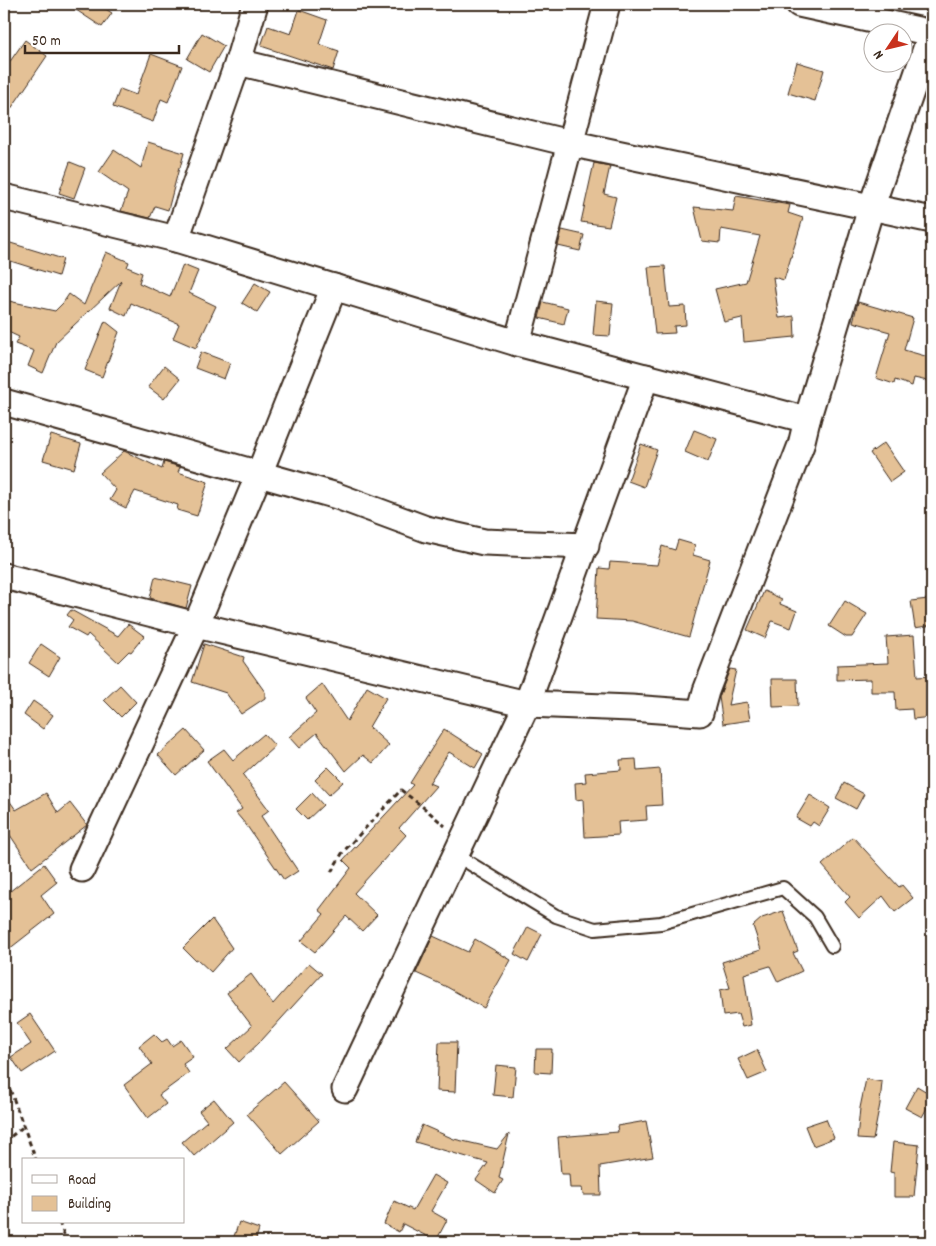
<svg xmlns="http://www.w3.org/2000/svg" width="936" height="1246" font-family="Dekko,sans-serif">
	<rect width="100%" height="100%" fill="#fff"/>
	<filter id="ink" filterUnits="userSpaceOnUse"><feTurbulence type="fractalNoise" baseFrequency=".02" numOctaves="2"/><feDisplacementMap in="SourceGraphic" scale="10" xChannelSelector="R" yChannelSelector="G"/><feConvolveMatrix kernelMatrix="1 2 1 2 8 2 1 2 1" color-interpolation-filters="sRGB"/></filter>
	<g filter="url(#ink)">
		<g fill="#e4c196" stroke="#3b2a1e">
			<path d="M67,4H98L112,13L102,27Z"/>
			<path d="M299,10L327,20L319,44L339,51L333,70L261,46L268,26L291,34Z"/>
			<path d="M202,33L224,46L209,72L187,59Z"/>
			<path d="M25,40L47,56L4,119V70Z"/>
			<path d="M151,54L182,66L168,102L161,99L153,122L113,107L120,89L136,95Z"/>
			<path d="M797,62L824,70L815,101L788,93Z"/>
			<path d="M148,142L184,153L180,168H179L168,210L155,206L150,218L121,211L128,192L99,172L114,150L141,168Z"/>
			<path d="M70,162L85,168L74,198L59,193Z"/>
			<path d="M594,163L610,166L604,194L616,197L609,226L581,222Z"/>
			<path d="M736,196L790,205L788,213L803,218L784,280L773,277L779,318L794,316L795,337L744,342L742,318L724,322L715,289L746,282L760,236L721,229L720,243L702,241L694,207L733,211Z"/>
			<path d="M562,230L584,235L580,251L558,246Z"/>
			<path d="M4,241L63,259L58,276L4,259Z"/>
			<path d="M106,252L129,262L127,267L142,273L139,283L170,297L183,265L198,271L189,293L216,306L196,348L173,338L179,324L131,303L126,316L110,308L121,281L56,342L43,373L28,366L34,351L15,344L19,337L4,330V300L55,311L63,303L69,294L84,305Z"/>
			<path d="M665,266L669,307L685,306L686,325L674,326L675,333L655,334L648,267Z"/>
			<path d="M255,283L270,292L257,312L242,303Z"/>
			<path d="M596,301L613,303L610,336L593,335Z"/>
			<path d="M543,302L568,308L564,324L539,318Z"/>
			<path d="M858,302L913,318L904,350L932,358V382L914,378L912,386L895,380L894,384L876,378L890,332L853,322Z"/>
			<path d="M105,321L119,332L102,377L85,370Z"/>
			<path d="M201,352L230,363L224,379L195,368Z"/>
			<path d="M164,366L180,379L164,399L148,387Z"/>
			<path d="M694,430L717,439L708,462L685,452Z"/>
			<path d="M51,435L81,444L74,469L43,460Z"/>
			<path d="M884,443L904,472L890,482L870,453Z"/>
			<path d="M641,444L657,450L644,487L628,481Z"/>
			<path d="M124,451L162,469L164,462L180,467L178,472L208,482L197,516L177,510L178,505L135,491L126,508L110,500L116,490L100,473Z"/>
			<path d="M678,540L695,545L693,555L710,560L689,637L632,621L596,619L599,568L609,569L610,562L657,565L662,546L675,550Z"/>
			<path d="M155,577L192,586L186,608L150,598Z"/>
			<path d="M764,591L782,599L780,604L797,611L791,628L772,621L765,638L747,630Z"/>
			<path d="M928,599L932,625L915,628L911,601Z"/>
			<path d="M845,601L867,614L852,637H846L829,626Z"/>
			<path d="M71,610L118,636L128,624L144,636L131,652L129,651L118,662L88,634L86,637L68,627L73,620L67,615Z"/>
			<path d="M914,635L917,677L932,676V717L913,719L912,709L896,710L895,692H871V679L837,680V665L888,663L886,637Z"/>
			<path d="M41,644L60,657L49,676L29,663Z"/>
			<path d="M204,644L244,657L243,661L265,692V698L241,714L226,693L192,682Z"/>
			<path d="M730,669L736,670L728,705L747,702L750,720L723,724L719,697Z"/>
			<path d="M772,679H797L798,706L773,707Z"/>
			<path d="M322,684L347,721L367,687L386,698L369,727L389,745L373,763L363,755L346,771L317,733L299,748L289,737L316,713L306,698Z"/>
			<path d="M120,685L136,702L121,717L104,700Z"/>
			<path d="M33,701L53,715L43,729L24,715Z"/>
			<path d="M444,729L483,754L475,768L449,752L429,783L436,786L399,828L406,835L354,893L377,915L362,931L346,916L315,952L301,941L324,914L319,910L351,868L343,860L413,785L410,783Z"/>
			<path d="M186,730L204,750L176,775L158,755Z"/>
			<path d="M264,734L275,746L243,775L269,810L261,816L298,871L284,880L247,826L236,813L242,809L207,761L224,749L233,760Z"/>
			<path d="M636,759L637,771L660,769L662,805L646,806L647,820L618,822L619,835L585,837L583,799L576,800L575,783L586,782L585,773L621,770L620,760Z"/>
			<path d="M328,767L343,782L329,795L315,780Z"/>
			<path d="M844,783L864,794L856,809L836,798Z"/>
			<path d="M4,793L16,810L46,793L58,813L70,803L87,825L32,868L4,826Z"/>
			<path d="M312,793L323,805L307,820L296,809Z"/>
			<path d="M810,795L830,808L819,826L813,822L810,826L796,818Z"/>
			<path d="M853,837L899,887L902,885L913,898L895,912L883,896L859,918L845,902L850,897L822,865Z"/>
			<path d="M44,864L57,882L41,895L54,914L4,953V896Z"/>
			<path d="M783,911L798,951L793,953L802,971L778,982L770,966L744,974L751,1025L742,1027L738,1014L723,1016L720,990L730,988L722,962L761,950L753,926L762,918Z"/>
			<path d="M212,919L232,948L211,972L197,959L195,960L183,948Z"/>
			<path d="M528,927L542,934L528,962L514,954Z"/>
			<path d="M433,936L468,952L475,939L511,960L484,1008L447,987L416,973Z"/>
			<path d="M309,963L322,974L261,1041L239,1062L227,1049L252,1026L227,993L251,974L273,1004Z"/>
			<path d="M30,1014L55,1051L22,1073L11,1057L31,1044L17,1023Z"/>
			<path d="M154,1034L162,1042L167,1039L172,1046L181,1040L193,1057L183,1064L189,1073L159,1095L166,1104L148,1118L124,1085L152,1064L139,1046Z"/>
			<path d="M439,1042H457L455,1092L437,1091Z"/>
			<path d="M536,1049H552L551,1073L535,1072Z"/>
			<path d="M757,1050L767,1072L748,1080L738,1059Z"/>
			<path d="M496,1065L516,1067L513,1097L493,1095Z"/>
			<path d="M866,1079L882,1082L880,1104L873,1140L857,1139L860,1108Z"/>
			<path d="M284,1082L319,1121L282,1154L247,1114Z"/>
			<path d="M917,1086L932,1095V1099L922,1117L905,1108Z"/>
			<path d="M214,1099L233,1122L194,1156L182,1142L207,1121L199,1111Z"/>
			<path d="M826,1119L834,1138L813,1146L805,1126Z"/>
			<path d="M646,1121L653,1157L600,1166L601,1195H583L582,1188H570L569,1174H561L558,1137L618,1132L617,1126Z"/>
			<path d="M422,1125L454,1139L497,1149L509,1134L499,1178L503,1180L495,1193L476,1180L488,1163L415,1142Z"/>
			<path d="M893,1142L919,1145L914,1197H894V1173L890,1172Z"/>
			<path d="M433,1175L447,1183L431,1211L447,1220L436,1241L403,1224L399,1232L384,1224L394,1201L413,1210Z"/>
			<path d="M239,1222L259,1229L255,1242H232Z"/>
		</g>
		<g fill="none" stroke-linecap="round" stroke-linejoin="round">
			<g stroke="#3b2a1e" stroke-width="16">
				<path id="service" d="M456,855L556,916L595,929L661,923L783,888L815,917L832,946"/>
			</g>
			<g stroke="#3b2a1e" stroke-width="29">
				<g id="minor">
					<path d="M799,4L932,33"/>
					<path d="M238,62L569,143L932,220"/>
					<path d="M4,197L176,239L517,343L807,420L801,445L706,691L700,713L631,708L527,704L196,625L4,576"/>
					<path d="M176,239L238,62L255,4"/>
					<path d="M517,343L607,4"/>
					<path d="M4,402L337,496L426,529L484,542L586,546"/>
					<path d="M807,420L871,208L932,31"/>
					<path d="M82,869L196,625L259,474L334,287"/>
					<path d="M345,1089L527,704L646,377"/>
				</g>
			</g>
			<g stroke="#3b2a1e" stroke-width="3" stroke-dasharray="5 4" stroke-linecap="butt">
				<path d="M331,872L343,852L401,790L423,807L445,826"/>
				<path d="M4,1073L36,1160"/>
				<path d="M4,1142L24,1126"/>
				<path d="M59,1222L67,1242"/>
			</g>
			<use href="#service" stroke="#fff" stroke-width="12"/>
			<use href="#minor" stroke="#fff" stroke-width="25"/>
		</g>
	</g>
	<rect width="936" height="1246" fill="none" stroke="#fff" stroke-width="20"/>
	<rect x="10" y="10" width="916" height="1226" fill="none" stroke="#3b2a1e" stroke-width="2" filter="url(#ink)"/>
	<rect x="22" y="1158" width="162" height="65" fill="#ffffff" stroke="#b1aaa5"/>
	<rect x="32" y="1175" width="25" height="8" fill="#ffffff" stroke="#b1aaa5"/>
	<text x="68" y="1184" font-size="15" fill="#3b2a1e">Road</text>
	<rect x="32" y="1196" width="25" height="15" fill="#e4c196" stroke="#b1aaa5"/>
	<text x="68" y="1208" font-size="15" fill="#3b2a1e">Building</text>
	<g transform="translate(888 48) rotate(235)"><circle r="24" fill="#ffffff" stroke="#b1aaa5"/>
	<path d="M0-4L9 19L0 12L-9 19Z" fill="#c8321e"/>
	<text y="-8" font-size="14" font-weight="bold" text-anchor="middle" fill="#3b2a1e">N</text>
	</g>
	<path d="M25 45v8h154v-8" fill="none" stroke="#3b2a1e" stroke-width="2.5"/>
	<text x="32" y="45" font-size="15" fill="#3b2a1e" stroke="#ffffff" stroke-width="4" paint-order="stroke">50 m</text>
</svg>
